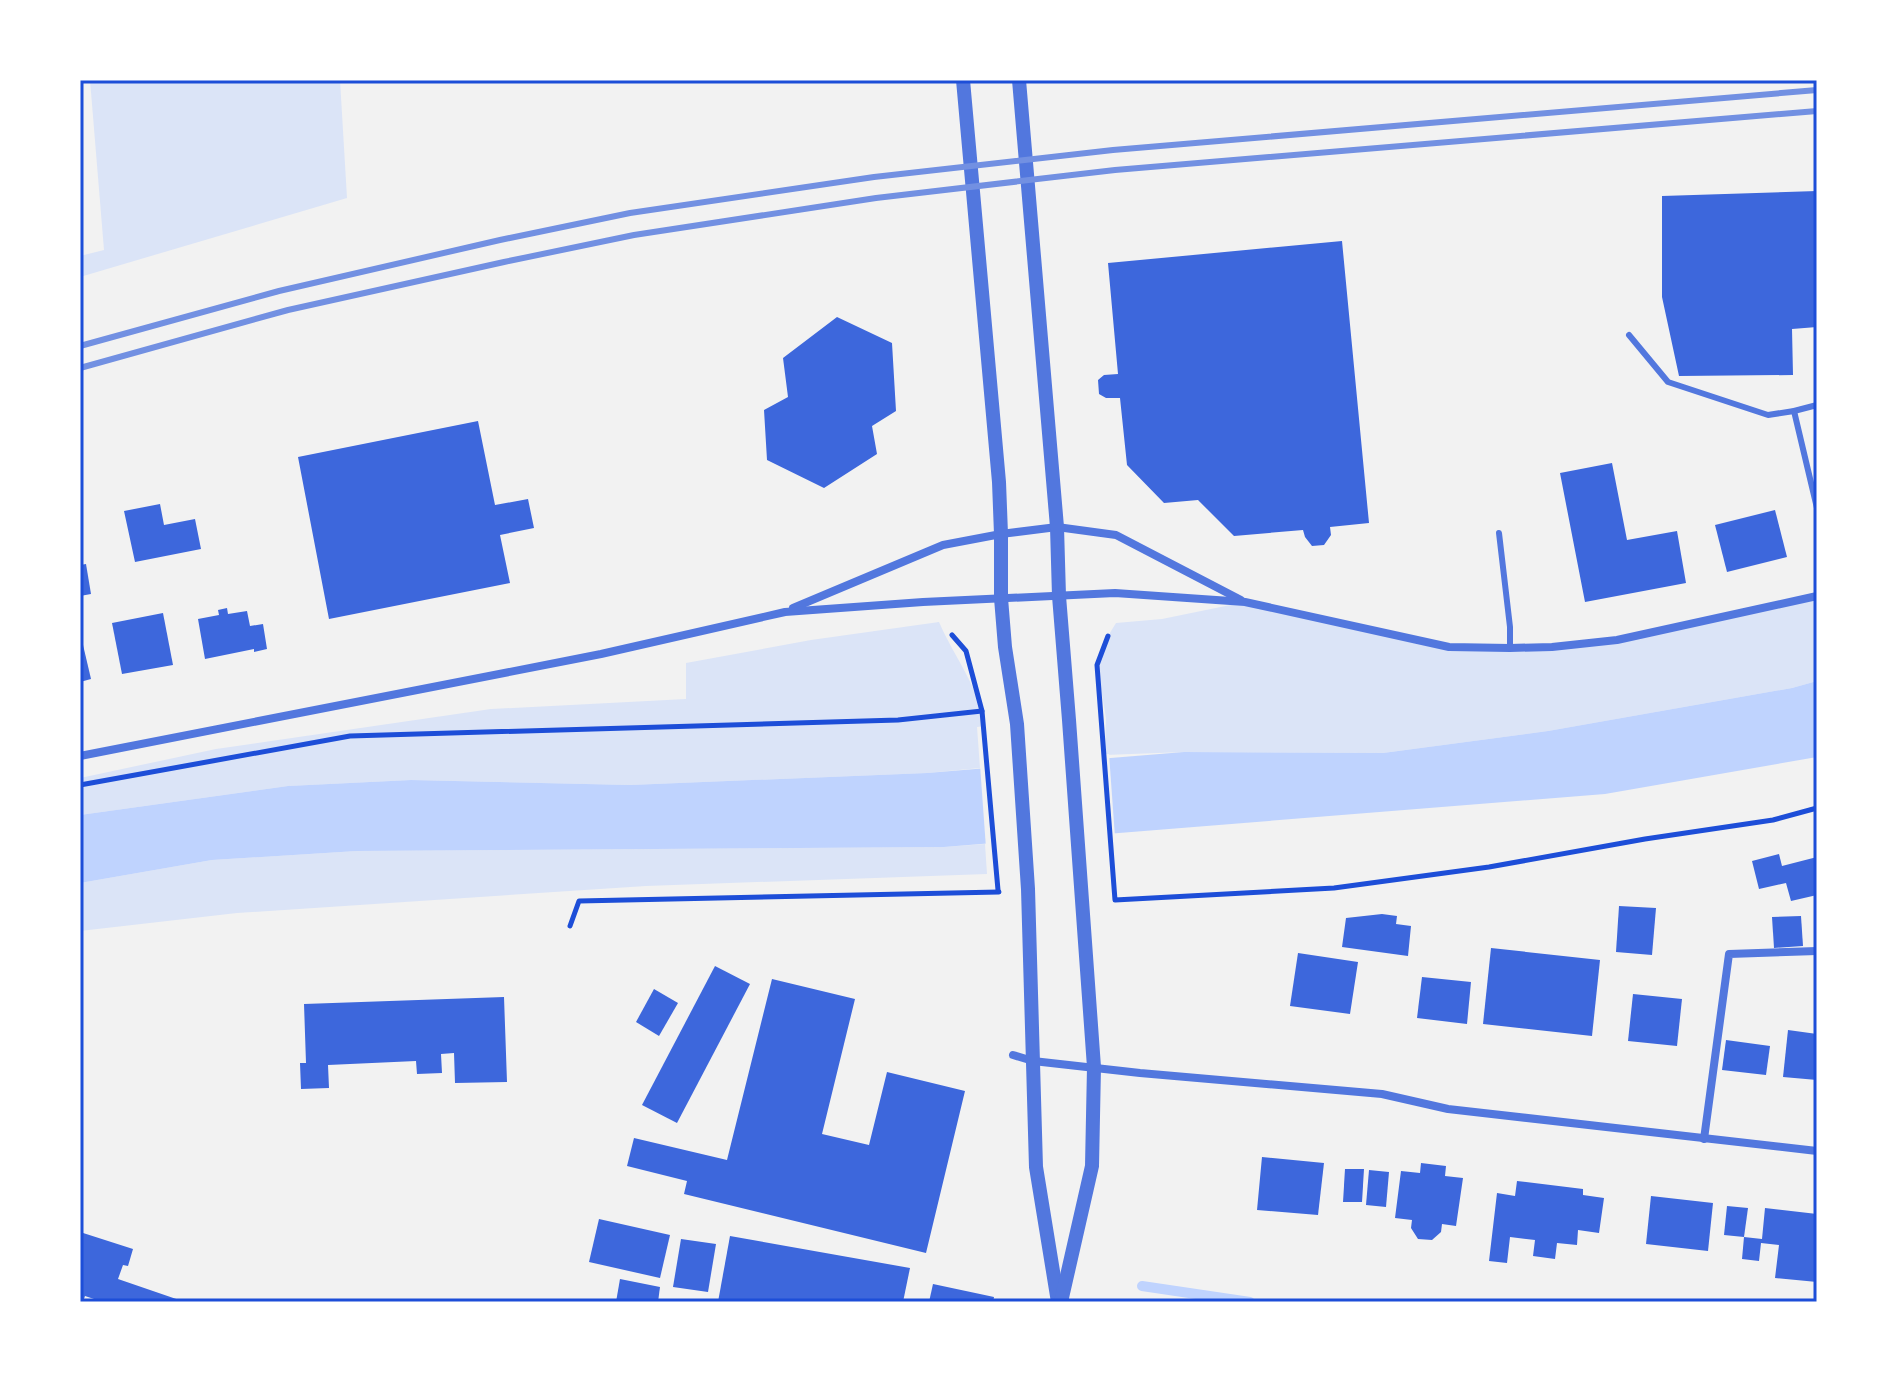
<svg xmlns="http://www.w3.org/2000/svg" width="1897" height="1382" font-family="Ubuntu,sans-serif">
	<rect width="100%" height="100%" fill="#f2f2f2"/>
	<g fill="#dbe4f7">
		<path d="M90,80H340L347,198L80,277V256L104,250Z"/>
		<path d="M1817,596V681L1792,688L1548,731L1383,753L1184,752L1105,755L1106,718L1097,665L1108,636L1116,623L1162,619L1245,602L1449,647L1510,648L1617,640Z"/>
		<path d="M939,622C954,657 980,688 984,726L977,727L980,768L927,773L630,785L411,780L288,786L80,815V778L216,749L491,709L686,699V663L811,640Z"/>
		<path d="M985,844L987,874L646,886L237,913L80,931V883L212,860L357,851L944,847Z"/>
	</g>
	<path fill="#bfd3fe" d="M1817,681V757L1605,794L944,847L357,851L212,860L80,883V815L288,786L411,780L630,785L927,773L1184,752L1383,753L1548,731L1792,688Z"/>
	<path fill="#f2f2f2" d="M1109,754L1115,837L986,848L980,765Z"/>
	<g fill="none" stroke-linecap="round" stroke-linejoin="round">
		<path stroke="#bfd3fe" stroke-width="10" d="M1142,1286L1250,1302"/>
	</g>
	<g fill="#3d67dc">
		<path d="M1817,191V327L1792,329L1793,375L1679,376L1662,297V196Z"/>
		<path d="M1342,241L1369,523L1330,527L1331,535L1324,545L1312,546L1305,537L1303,530L1234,536L1198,500L1164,503L1127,465L1120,398H1106L1099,394L1098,380L1104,375L1118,374L1108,263Z"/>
		<path d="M837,317L892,343L896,411L872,426L877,454L824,488L767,460L764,410L788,397L783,358Z"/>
		<path d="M478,421L495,505L528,499L534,528L500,535L510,583L329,619L298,457Z"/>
		<path d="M1612,463L1627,540L1677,531L1686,583L1585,602L1560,473Z"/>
		<path d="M160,504L164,525L195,519L201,549L135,562L124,511Z"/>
		<path d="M1775,510L1787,557L1727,572L1715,525Z"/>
		<path d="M86,564L91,594L80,596V565Z"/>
		<path d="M227,608L228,614L247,611L250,626L263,624L267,649L254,652V649L205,659L198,619L219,615L218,610Z"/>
		<path d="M163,613L173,665L122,674L112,623Z"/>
		<path d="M80,632L91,679L80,682Z"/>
		<path d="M1779,854L1782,866L1817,857V895L1791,901L1786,883L1759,889L1752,861Z"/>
		<path d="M1619,906L1656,908L1652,955L1616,952Z"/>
		<path d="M1382,914L1397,916L1396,924L1411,926L1408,956L1342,947L1346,918Z"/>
		<path d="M1801,916L1803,946L1774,948L1772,917Z"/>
		<path d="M1491,948L1600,960L1592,1036L1483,1024Z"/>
		<path d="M1298,953L1358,962L1350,1014L1290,1006Z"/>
		<path d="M715,966L750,984L677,1123L642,1105Z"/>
		<path d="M1422,977L1471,982L1467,1024L1417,1018Z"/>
		<path d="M772,979L855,999L822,1134L869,1145L887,1072L965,1091L926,1253L684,1194L687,1181L627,1166L634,1138L727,1160Z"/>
		<path d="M654,989L678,1003L659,1036L636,1022Z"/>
		<path d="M1633,994L1682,999L1677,1046L1628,1041Z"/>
		<path d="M504,997L507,1082L455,1083L454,1053L441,1054L442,1073L417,1074L416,1061L328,1065L329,1088L301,1089L300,1063H306L304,1004Z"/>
		<path d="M1788,1030L1817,1034V1080L1783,1077Z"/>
		<path d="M1726,1040L1770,1046L1766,1075L1722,1070Z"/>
		<path d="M1262,1157L1324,1163L1318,1215L1257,1210Z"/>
		<path d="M1421,1163L1446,1166L1445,1176L1463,1178L1456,1226L1442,1224L1441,1232L1432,1240L1418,1239L1411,1228L1412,1220L1395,1218L1401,1171L1420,1173Z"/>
		<path d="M1345,1169H1364L1362,1202H1343Z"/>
		<path d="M1369,1170L1389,1172L1386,1207L1366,1205Z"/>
		<path d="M1517,1181L1583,1189V1195L1604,1198L1599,1233L1578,1230L1577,1245L1557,1243L1555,1259L1533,1256L1535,1240L1510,1237L1507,1263L1489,1261L1497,1193L1515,1196Z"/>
		<path d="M1651,1196L1713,1203L1708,1251L1646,1244Z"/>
		<path d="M1727,1206L1748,1208L1744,1237L1724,1235Z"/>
		<path d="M1765,1208L1817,1214V1282L1775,1278L1779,1245L1761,1243L1759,1261L1742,1259L1744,1237L1762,1239Z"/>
		<path d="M599,1219L670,1235L660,1278L589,1262Z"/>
		<path d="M80,1232L133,1249L128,1266L123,1265L118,1279L185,1302H103L85,1296L83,1302H80Z"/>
		<path d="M730,1236L910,1268L903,1302H718Z"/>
		<path d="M681,1239L716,1244L708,1292L673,1287Z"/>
		<path d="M620,1279L660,1287L658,1302H616Z"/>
		<path d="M933,1284L994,1297L993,1302H929Z"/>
	</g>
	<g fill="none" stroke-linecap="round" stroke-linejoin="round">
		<g stroke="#1d4ed8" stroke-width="5">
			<path d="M952,635L966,651L982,711L998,890"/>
			<path d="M1108,636L1097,665L1115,900L1334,888L1489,867L1645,839L1773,820L1817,808"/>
			<path d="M80,785L350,736L898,720L982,711"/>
			<path d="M570,926L579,901L999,892"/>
		</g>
		<g stroke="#5277de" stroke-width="6">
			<path d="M1629,335L1668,382L1768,415L1794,411L1817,405"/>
			<path d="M1794,411L1817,508"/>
			<path d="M1499,533L1510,627V648"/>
		</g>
		<g stroke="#5277de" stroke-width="8">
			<path d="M793,608L943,545L1001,534L1057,527L1116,535L1241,600"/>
			<path d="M80,756L601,654L785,612L923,602L1115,593L1245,602L1449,647L1510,648L1552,647L1617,640L1817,596"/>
			<path d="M1013,1055L1033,1061L1140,1073L1382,1094L1448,1109L1817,1151"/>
			<path d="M1704,1139L1729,954L1817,951"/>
		</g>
		<g stroke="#5277de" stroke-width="14">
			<path d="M963,80L999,482L1001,534V598L1005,647L1017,724L1028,889L1036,1167L1058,1302"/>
			<path d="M1019,80L1057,527L1059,596L1069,720L1094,1067L1092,1166L1061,1302"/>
		</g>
		<g stroke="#7290e2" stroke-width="6">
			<path d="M80,346L279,291L500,240L630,213L874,177L1113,150L1817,90"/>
			<path d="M80,368L288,310L504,262L634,235L876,198L1115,170L1817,111"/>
		</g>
	</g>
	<rect width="1897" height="1382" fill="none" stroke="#ffffff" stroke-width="164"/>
	<rect x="82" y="82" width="1733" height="1218" fill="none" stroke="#1d4ed8" stroke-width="3"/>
</svg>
